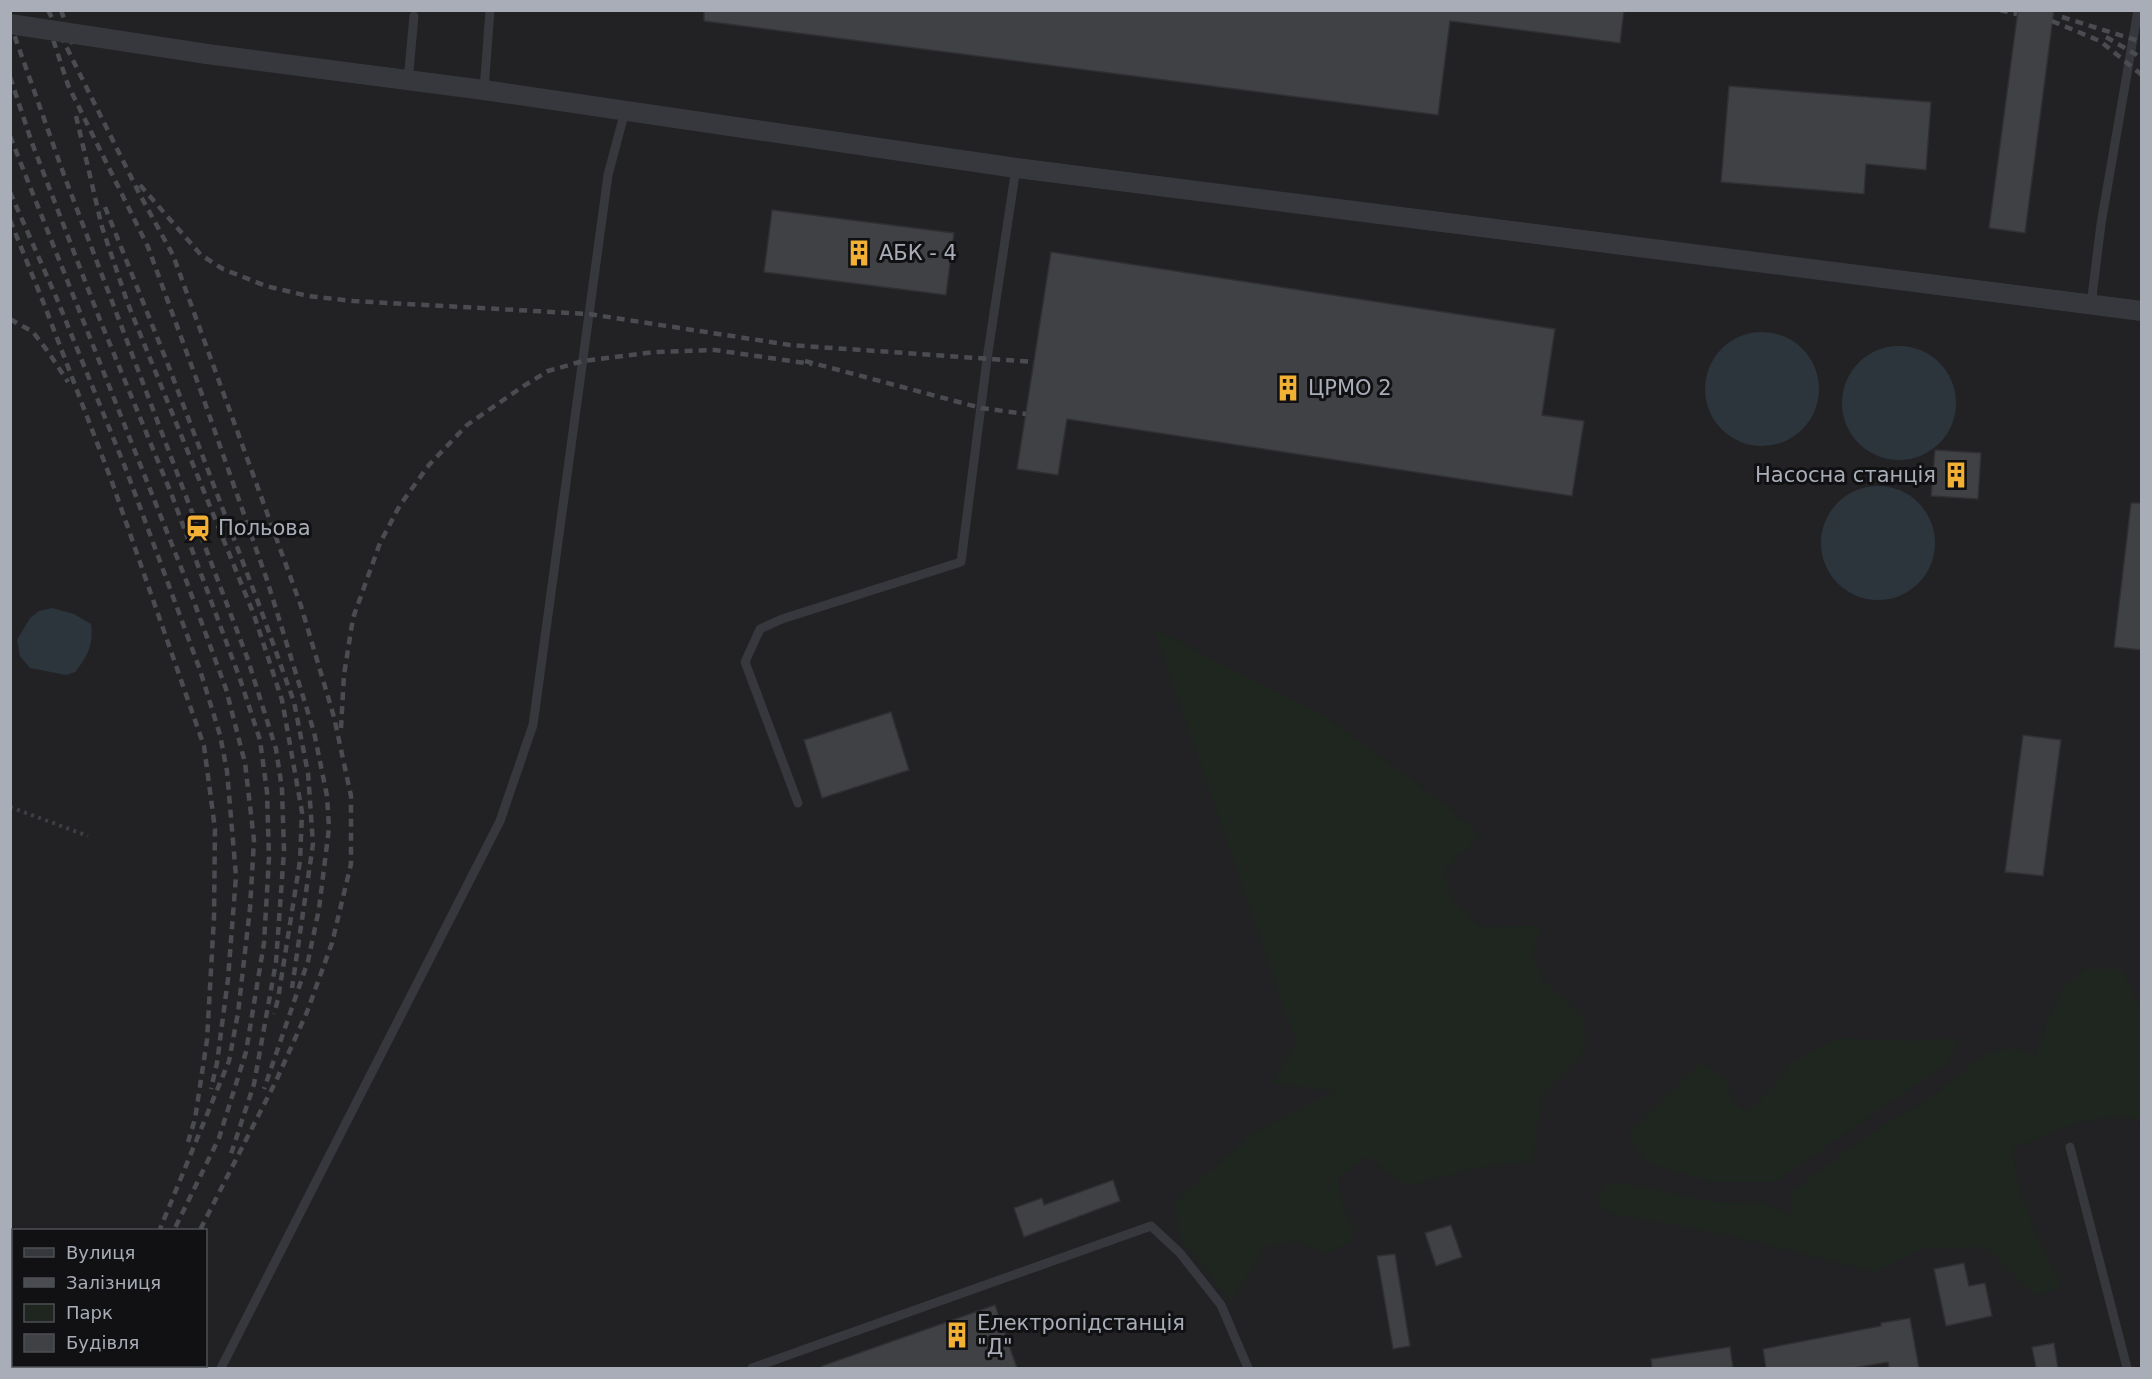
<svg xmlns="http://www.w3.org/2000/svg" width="2152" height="1379" font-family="'DejaVu Sans',sans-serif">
	<rect width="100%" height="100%" fill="#161618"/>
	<path fill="#222225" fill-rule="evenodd" d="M10,11H2141V1368H11ZM14,1230H206V1366H14Z"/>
	<g fill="#1e261f">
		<path d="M1154,629L1322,714L1439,800L1481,835L1445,869L1450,897L1481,927L1542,926L1532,954L1543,981L1569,1003L1584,1020L1586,1048L1561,1078L1543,1091L1532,1162L1491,1165L1405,1186L1367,1156L1338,1178L1343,1206L1354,1230L1350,1242L1327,1253L1295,1241L1264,1247L1231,1302L1179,1237L1175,1202L1253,1133L1335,1091L1273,1083L1296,1042Z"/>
		<path d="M2085,969H2122L2141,1010V1121C2109,1106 2044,1135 2012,1149L2018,1185L2040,1244L2061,1287L2035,1296L1985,1247L1924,1248L1876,1272L1727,1235L1605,1212L1596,1197L1612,1181L1716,1202L1766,1203L1790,1216L1793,1190L1867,1136L1935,1094L1987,1053L2014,1048L2036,1055L2048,1020L2065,987Z"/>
		<path d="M1835,1038L1913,1041L1961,1038L1947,1063L1775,1182H1711L1646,1162L1628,1133L1701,1062L1727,1081L1733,1102L1745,1112L1765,1096L1793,1062Z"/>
	</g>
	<g fill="#2c353c">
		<circle cx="1762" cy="389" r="57"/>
		<circle cx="1899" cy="403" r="57"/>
		<circle cx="1878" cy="543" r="57"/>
		<path d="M52,608L74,614L91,624C94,644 87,657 75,672L66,675L30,668L20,656L17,640L30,618L39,611Z"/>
	</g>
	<g fill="#404145" stroke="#303034" stroke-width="1.5">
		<path d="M704,10H1624L1620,43L1450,21L1438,115L704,21Z"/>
		<path d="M2018,10H2054L2025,233L1989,228Z"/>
		<path d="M1729,86L1931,102L1926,170L1866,164L1864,194L1721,182Z"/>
		<path d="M772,210L954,233L946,295L764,272Z"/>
		<path d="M1051,252L1555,329L1542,415L1584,421L1572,496L1067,419L1058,475L1017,469Z"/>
		<path d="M1935,450L1981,453L1978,499L1931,496Z"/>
		<path d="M2131,503H2142V650L2114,647Z"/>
		<path d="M891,712L909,770L822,798L804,740Z"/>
		<path d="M2023,735L2061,740L2043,876L2005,872Z"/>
		<path d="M1113,1180L1120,1201L1024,1237L1014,1208L1042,1198L1044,1205Z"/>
		<path d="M1451,1225L1462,1257L1436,1266L1425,1233Z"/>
		<path d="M1395,1254L1410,1346L1393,1349L1377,1256Z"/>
		<path d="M1964,1263L1969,1286L1985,1283L1992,1316L1946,1326L1934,1269Z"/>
		<path d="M995,1305L1017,1368H822V1366Z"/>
		<path d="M1910,1318L1919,1368H1889L1888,1362L1854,1368H1766L1763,1349L1881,1326V1323Z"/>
		<path d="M2054,1343L2058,1368H2036L2032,1347Z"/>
		<path d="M1730,1347L1733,1368H1652L1651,1359Z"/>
	</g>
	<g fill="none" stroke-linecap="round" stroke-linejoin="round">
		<g stroke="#3d3f44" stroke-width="4" stroke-dasharray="3 4.5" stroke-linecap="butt">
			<path d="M10,807L88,836"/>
			<path d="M10,1317L14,1319"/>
			<path d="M70,1366L77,1368"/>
		</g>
		<g stroke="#37383d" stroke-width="9">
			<path d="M408,81L414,16"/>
			<path d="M484,90L490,10"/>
			<path d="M2091,305L2101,224L2138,10"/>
			<path d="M798,803L745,662L760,629L782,619L961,562L987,359L1016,168"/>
			<path d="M2070,1147L2127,1368"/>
			<path d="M221,1368L500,821L533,725L608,175L625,111"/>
			<path d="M752,1368L1151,1226L1180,1253L1221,1305L1248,1368"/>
		</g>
		<path stroke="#37383d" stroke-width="20" d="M207,54L484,90L1016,168L2142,311"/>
		<g stroke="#4a4c52" stroke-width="4.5" stroke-dasharray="8 6" stroke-linecap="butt">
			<path d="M48,10L139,193L173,255L301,606L334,717L351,796V864L332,943L307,1012L276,1081L200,1230"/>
			<path d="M61,10L73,45"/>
			<path d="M2000,10L2017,14"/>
			<path d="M2062,17L2142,42"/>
			<path d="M2052,21L2100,41L2142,75"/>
			<path d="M10,23L64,175L247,657L276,749L282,789L284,851L276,962L254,1084L230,1157"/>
			<path d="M49,27L68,85L148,247L199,386L267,580L314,732L327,796L329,828L319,909L308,961L264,1089"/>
			<path d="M2106,37L2142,58"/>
			<path d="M10,77L32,143L100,320L171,493L240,679L260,740L267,792L269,858L264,943L246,1052L219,1138L174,1230"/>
			<path d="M76,116L102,227L128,304L254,615L282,700L302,812L300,861L278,999L274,1014"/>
			<path d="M10,136L186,580L226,689L245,763L254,840L250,908L238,1013L229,1061L160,1229"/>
			<path d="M140,185L201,255L223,269L266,286L308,296L353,301L589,314L790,345L1034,362"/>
			<path d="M10,192L57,299L127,472L200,670L220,735L227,771L236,876L228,979L217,1063L211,1089"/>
			<path d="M105,207L167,362L261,610L294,702L308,773L313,844L292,988"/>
			<path d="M10,220L44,304L112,482L204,746L215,829L214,917L207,1040L195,1119L188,1142"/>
			<path d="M10,319L33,332L49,353L68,382"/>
			<path d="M805,361L981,408L1026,414"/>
			<path d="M341,728L344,675L353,618L380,543L400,505L429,465L467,425L522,387L548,371L583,361L655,352L715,350L812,364"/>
			<path d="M91,1368L93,1366"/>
			<path d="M115,1368L117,1366"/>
		</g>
		<path stroke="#37383d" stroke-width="20" d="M10,24L207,54"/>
	</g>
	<defs>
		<g id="building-bare" transform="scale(2.07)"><path d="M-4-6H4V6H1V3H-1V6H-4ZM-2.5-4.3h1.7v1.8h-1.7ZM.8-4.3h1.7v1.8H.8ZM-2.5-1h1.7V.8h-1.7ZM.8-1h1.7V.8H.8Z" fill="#f2b134" stroke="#111113" stroke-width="2.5" paint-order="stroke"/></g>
		<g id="station-bare" transform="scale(2.07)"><path d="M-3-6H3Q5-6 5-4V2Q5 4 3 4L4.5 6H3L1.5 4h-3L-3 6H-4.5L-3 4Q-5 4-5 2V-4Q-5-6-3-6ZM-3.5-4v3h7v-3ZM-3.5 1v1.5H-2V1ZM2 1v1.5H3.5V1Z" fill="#f2b134" stroke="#111113" stroke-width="2.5" paint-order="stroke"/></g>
	</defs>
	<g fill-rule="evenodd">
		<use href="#building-bare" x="859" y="253"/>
		<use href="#building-bare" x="1288" y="388"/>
		<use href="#building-bare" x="1956" y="475"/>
		<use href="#station-bare" x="198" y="528"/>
		<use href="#building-bare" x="957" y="1335"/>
	</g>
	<g text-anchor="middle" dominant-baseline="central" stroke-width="6" stroke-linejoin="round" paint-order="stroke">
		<g font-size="21" fill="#a8adb8" stroke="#111113" text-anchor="start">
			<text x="879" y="253">АБК - 4</text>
			<text x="1308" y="388">ЦРМО 2</text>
			<text x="1936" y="475" text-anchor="end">Насосна станція</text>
			<text x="218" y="528">Польова</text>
			<text x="977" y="1323">Електропідстанція<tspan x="977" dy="24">"Д"</tspan></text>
		</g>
	</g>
	<rect width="2152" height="1379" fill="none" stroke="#a8adb8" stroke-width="24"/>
	<rect x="12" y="1229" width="195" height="138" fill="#111113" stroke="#4d4f55" stroke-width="1.5"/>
	<rect x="24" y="1248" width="30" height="9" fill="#37383d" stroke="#4d4f55" stroke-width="1.5"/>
	<text x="66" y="1259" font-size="18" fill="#a8adb8">Вулиця</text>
	<rect x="24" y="1278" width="30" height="9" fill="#4a4c52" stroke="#4d4f55" stroke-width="1.5"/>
	<text x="66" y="1289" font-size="18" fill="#a8adb8">Залізниця</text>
	<rect x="24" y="1304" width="30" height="18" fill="#1e261f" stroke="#4d4f55" stroke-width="1.5"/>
	<text x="66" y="1319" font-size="18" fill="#a8adb8">Парк</text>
	<rect x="24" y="1334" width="30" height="18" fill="#404145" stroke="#4d4f55" stroke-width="1.5"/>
	<text x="66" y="1349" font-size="18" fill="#a8adb8">Будівля</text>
</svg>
